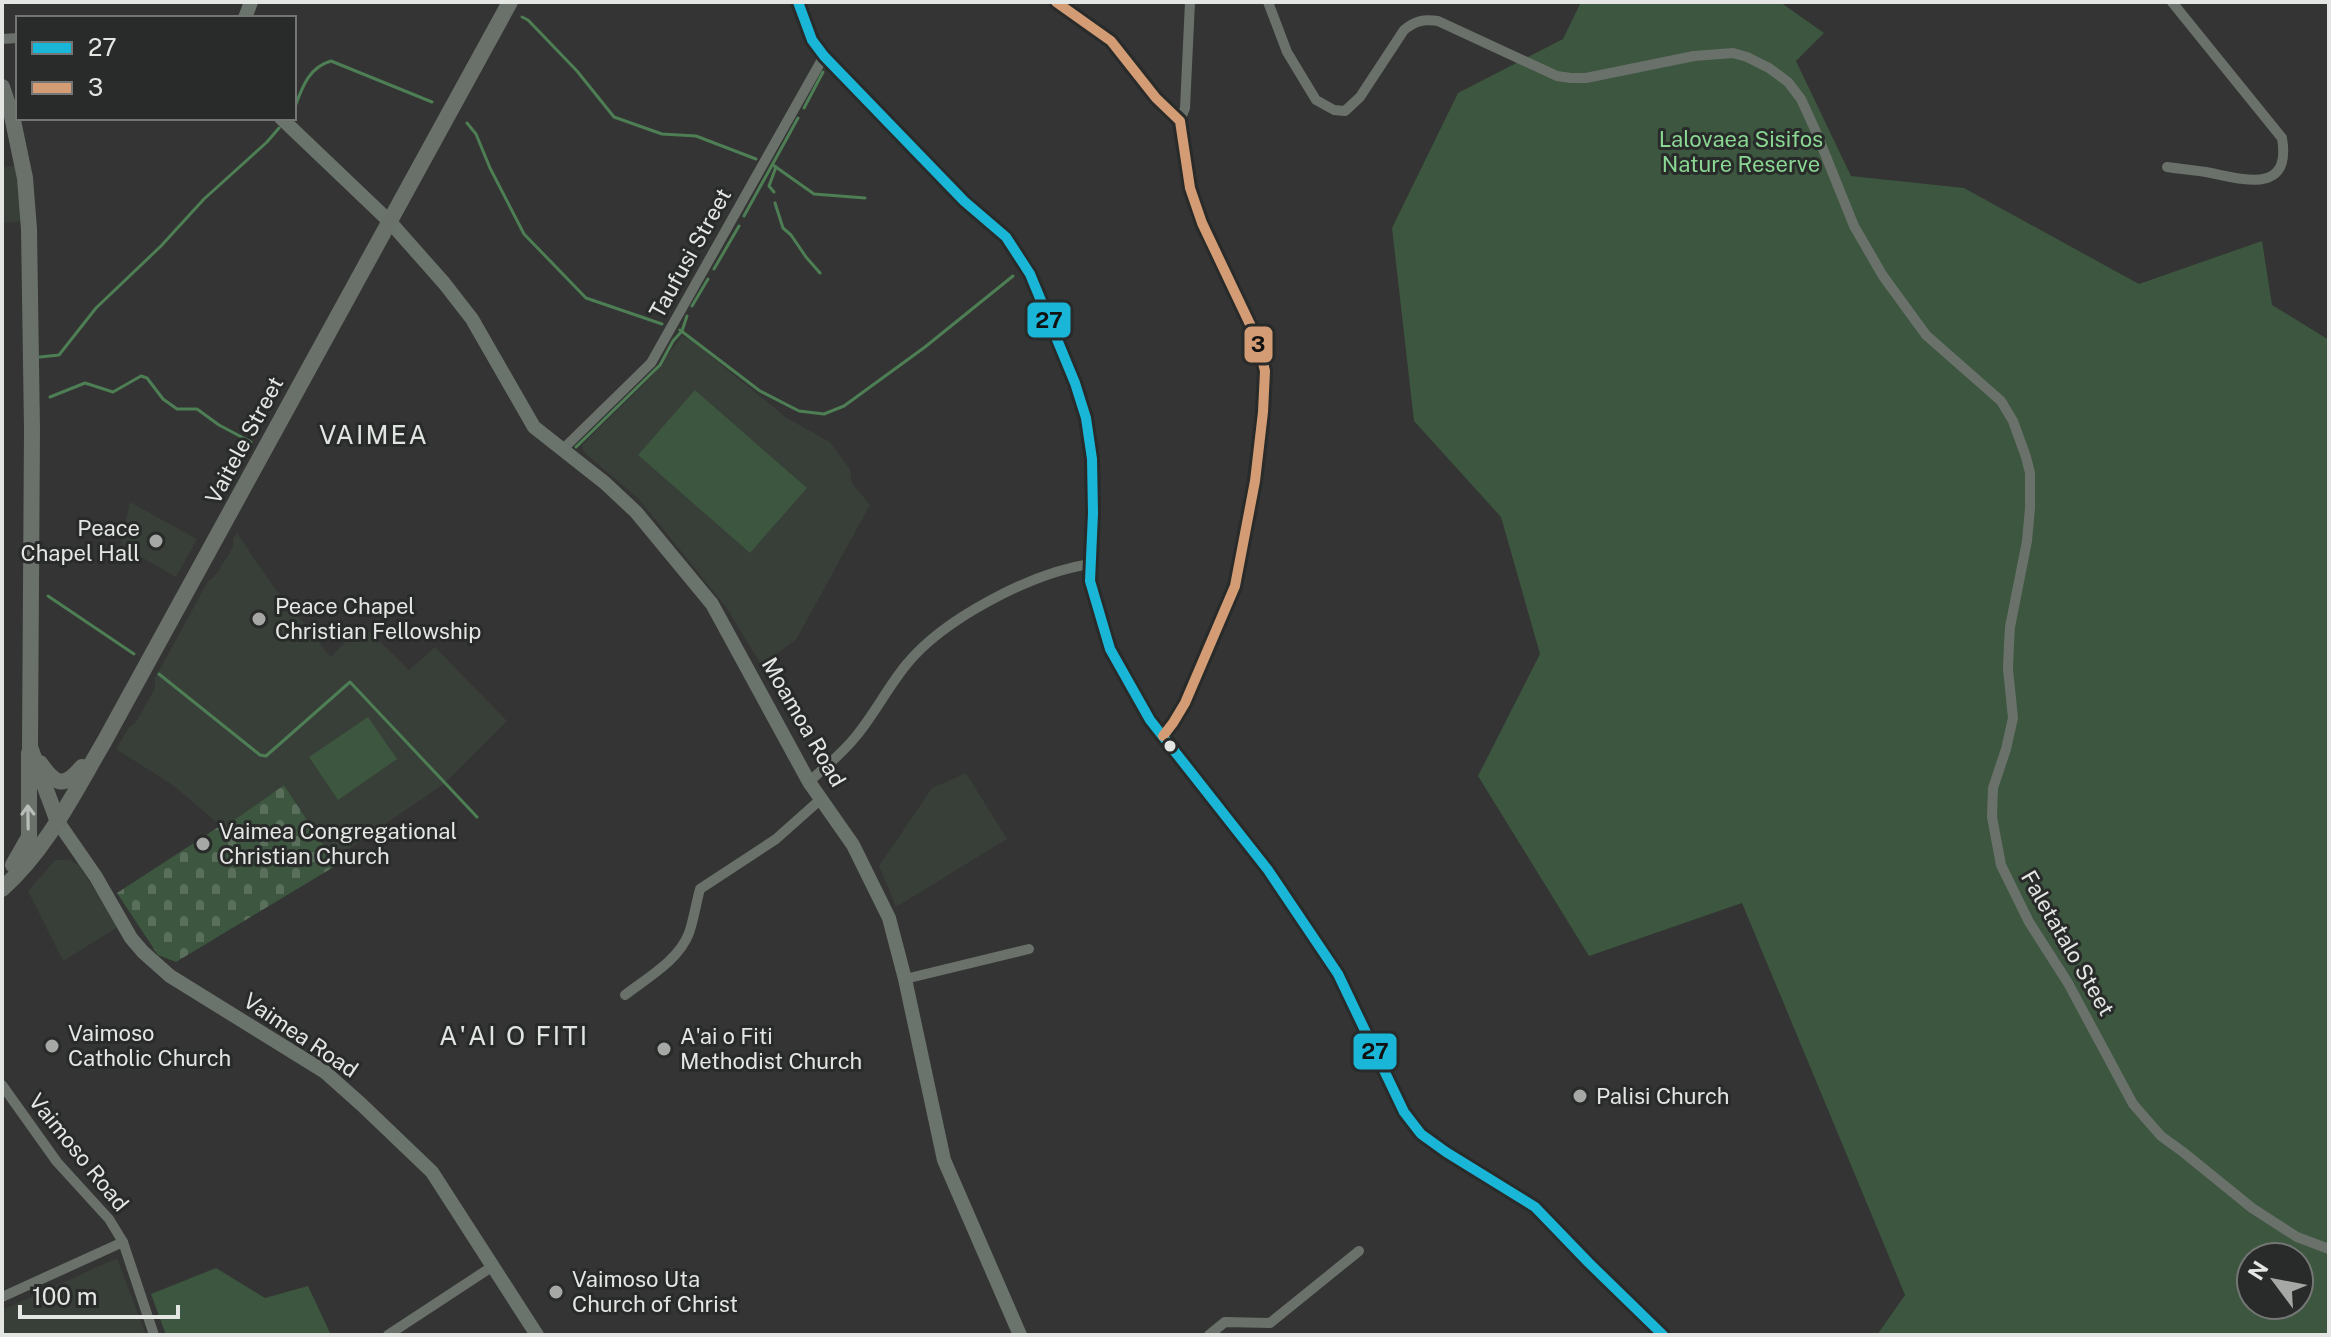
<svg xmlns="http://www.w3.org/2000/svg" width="2331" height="1337" font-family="'Public Sans',sans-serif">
	<defs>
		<pattern id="cemetery-stones" width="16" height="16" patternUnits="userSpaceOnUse" patternTransform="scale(2)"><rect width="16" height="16" fill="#3d563f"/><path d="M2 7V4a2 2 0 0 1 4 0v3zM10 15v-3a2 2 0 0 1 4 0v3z" fill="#596e5b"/></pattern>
	</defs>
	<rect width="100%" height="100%" fill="#333433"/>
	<g fill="#383e38">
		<path d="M18,165L25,221L2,223V168Z"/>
		<path d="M682,336L692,341L787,418L830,442L850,469L852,483L870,505L796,640L761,665L726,607L638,498L589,457L582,449L583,444L651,377Z"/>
		<path d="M130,502L197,539L176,577L120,545Z"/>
		<path d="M237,533L273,586L331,657L362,624L409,670L435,647L507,721L444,784L334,859L284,785L223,828L174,786L116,749L129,727L136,722L155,688V678L208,581L215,576L233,547V539Z"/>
		<path d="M966,773L1007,839L896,907L879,866L932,788Z"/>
		<path d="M55,860H70L79,865L118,927L63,961L28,891Z"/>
		<path d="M117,1258L146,1335H2V1310Z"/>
	</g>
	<g fill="#3d563f" fill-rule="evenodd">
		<path d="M1581,2H1780L1824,33L1796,61L1851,176L1964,188L2139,284L2262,241L2272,305L2329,340V1335H1877L1905,1295L1742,903L1589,956L1478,776L1540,654L1501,517L1414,421L1392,228L1458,93L1563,39ZM2251,1257H2299V1305H2251Z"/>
		<path d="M695,390L807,488L750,553L638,455Z"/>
		<path d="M368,717L397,759L338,800L309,757Z"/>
		<path d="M216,1268L265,1298L308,1286L331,1335H166L151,1294Z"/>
	</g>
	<path fill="url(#cemetery-stones)" d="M284,785L337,865L176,962L158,955L117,893L220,826L223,828Z"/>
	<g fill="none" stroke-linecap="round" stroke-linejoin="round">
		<g stroke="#4d7e54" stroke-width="3">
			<path d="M522,17L528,20L577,71L614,117L662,134L696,136L756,159"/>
			<path d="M296,104C303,85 310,67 331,61L432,102"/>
			<path d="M804,108L823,72"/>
			<path d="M467,123L476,134L490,168L524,234L586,298L662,324"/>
			<path d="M773,165L814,194L865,198"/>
			<path d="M774,192L769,186L776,167"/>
			<path d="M775,203L783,228L791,235L806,257L820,273"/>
			<path d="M744,216L798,118"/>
			<path d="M714,269L739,226"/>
			<path d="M692,306L708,279"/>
			<path d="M680,330L760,391L799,411L824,414L844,406L925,347L1013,276"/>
			<path d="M40,357L59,355L96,308L161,246L204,199L267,142L279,128"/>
			<path d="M50,397L85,383L113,392L141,376L147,378L163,399L177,409H197L219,425L251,442"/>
			<path d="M576,447L660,365L673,341L682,331L687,316"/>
			<path d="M48,596L134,654"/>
			<path d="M159,674L260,755L266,756L350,682L477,817"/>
		</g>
		<g stroke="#69716a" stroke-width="10">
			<path d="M798,2L812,40L824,56L964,201L1006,237L1030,274L1075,383L1086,418L1092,459L1093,513L1090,581L1110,649L1150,720L1268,870L1338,974L1404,1112L1421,1134L1446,1152L1535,1207L1589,1263L1663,1335"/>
			<path d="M1056,2L1111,41L1156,98L1180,121L1190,188L1202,223L1257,339L1265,371L1263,412L1255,481L1235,586L1185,703L1173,723L1163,736"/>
			<path d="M1268,2L1287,52L1316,100L1334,110L1345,111L1360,97L1404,30C1415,21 1423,19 1438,21L1557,76L1571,78H1586L1694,56L1733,53L1747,57L1769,68L1788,82L1801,99L1817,134L1854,226L1883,276L1926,335L2001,401L2013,421L2026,457L2030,473V508L2027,541L2010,627L2009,644L2008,669L2013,718L2006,749L1993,788L1992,817L2001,865L2029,922L2068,983L2133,1104L2161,1136L2183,1152L2252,1208L2297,1237L2329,1249"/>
			<path d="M2,39L18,38"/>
			<path d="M1180,121L1185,108L1190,2"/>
			<path d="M2167,167C2180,169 2193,170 2206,172C2239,178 2292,197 2282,138L2172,2"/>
			<path d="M563,449L651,363L824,56"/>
			<path d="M809,782C825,767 843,753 857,735C875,713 888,687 906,665C943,619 1031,573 1090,564"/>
			<path d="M905,979L1029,949"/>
			<path d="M625,995C647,978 679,960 689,933C694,919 696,903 700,889L776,839L821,799"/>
			<path d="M2,1085L57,1162L109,1219L123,1242L154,1335"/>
			<path d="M2,1297L123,1242"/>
			<path d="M388,1335L493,1266"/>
			<path d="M1209,1335L1225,1322L1270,1323L1359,1251"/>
		</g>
		<g stroke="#6b746c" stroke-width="14">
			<path d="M245,18L251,2"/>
			<path d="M281,118L390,222L444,283L472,319L534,427L605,483L636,512L712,604L809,782L853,845L889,918L905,979L944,1160L1020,1335"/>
			<path d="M58,822L96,877L131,938L143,952L170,976L325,1072L362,1105L432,1172L537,1335"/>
		</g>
		<g stroke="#6a716a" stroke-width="16">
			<path d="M2,87L12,116L25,178L29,229L32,429L30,747L58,822"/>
			<path d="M40,763C56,786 64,788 82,767"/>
			<path d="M13,865L29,837V753"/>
			<path d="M2,889C47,849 74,793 104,742L510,2"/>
		</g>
		<g stroke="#282b29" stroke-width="16">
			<path id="bus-1" d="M798,2L812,40L824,56L964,201L1006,237L1030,274L1075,383L1086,418L1092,459L1093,513L1090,581L1110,649L1150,720L1268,870L1338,974L1404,1112L1421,1134L1446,1152L1535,1207L1589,1263L1663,1335"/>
		</g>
		<g stroke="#282b29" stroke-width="16">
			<path id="bus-2" d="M1056,2L1111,41L1156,98L1180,121L1190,188L1202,223L1257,339L1265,371L1263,412L1255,481L1235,586L1185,703L1173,723L1163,736"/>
		</g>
		<use href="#bus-1" stroke="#1ab6d8" stroke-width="10"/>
		<use href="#bus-2" stroke="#d39c74" stroke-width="10"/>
	</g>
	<defs><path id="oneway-shaft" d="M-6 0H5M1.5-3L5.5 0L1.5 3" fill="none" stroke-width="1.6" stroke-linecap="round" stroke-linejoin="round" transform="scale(2)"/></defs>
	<use stroke="#b9bdb9" href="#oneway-shaft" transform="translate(28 817) rotate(-91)"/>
	<g fill="#a6a8a6" stroke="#282b29" stroke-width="3">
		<circle cx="156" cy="541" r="8"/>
		<circle cx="259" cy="619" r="8"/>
		<circle cx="203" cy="844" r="8"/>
		<circle cx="52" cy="1046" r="8"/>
		<circle cx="664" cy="1049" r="8"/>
		<circle cx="1580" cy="1096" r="8"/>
		<circle cx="556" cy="1292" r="8"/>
	</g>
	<circle fill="#e4e6e4" stroke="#282b29" stroke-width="3" cx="1170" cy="746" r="7"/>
	<g text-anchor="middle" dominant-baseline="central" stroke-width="6" stroke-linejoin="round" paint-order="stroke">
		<g font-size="22" fill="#8ad693" stroke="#282b29">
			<text x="1741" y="139">Lalovaea Sisifos<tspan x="1741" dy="25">Nature Reserve</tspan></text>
		</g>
		<g font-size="22" fill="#e4e6e4" stroke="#282b29">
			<text transform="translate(690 253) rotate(-61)">Taufusi Street</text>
			<text transform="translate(244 440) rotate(-62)">Vaitele Street</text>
			<text transform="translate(804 722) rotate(60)">Moamoa Road</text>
			<text transform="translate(2068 943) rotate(60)">Faletatalo Steet</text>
			<text transform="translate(301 1035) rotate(34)">Vaimea Road</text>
			<text transform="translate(79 1152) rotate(51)">Vaimoso Road</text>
		</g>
		<g font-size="22" fill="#e4e6e4" stroke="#282b29" text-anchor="start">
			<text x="140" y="528" text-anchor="end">Peace<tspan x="140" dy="25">Chapel Hall</tspan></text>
			<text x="275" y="606">Peace Chapel<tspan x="275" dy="25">Christian Fellowship</tspan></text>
			<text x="219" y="831">Vaimea Congregational<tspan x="219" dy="25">Christian Church</tspan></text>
			<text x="68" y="1033">Vaimoso<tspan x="68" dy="25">Catholic Church</tspan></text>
			<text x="680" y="1036">A'ai o Fiti<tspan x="680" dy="25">Methodist Church</tspan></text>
			<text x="1596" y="1096">Palisi Church</text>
			<text x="572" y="1279">Vaimoso Uta<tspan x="572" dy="25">Church of Christ</tspan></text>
		</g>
		<g font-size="26" letter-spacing="2" fill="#e1e5e2" stroke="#282b29">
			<text x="374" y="434">VAIMEA</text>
			<text x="514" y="1035">A'AI O FITI</text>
		</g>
	</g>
	<g stroke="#282b29" stroke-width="3">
		<rect x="1026" y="301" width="46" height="38" rx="8" fill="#1ab6d8"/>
		<rect x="1243" y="325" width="31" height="39" rx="8" fill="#d39c74"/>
		<rect x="1352" y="1032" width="46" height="39" rx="8" fill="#1ab6d8"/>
	</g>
	<g font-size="22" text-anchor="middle" font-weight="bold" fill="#111">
		<text x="1049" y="328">27</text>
		<text x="1258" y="352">3</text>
		<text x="1375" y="1059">27</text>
	</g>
	<rect width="2331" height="1337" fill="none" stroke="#e4e6e4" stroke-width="8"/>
	<rect x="16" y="16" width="280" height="104" fill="#282b29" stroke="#737674" stroke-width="2"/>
	<rect x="32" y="42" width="40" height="12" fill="#1ab6d8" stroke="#737674" stroke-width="2"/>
	<text x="88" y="56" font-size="24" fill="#e4e6e4">27</text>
	<rect x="32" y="82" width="40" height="12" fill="#d39c74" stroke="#737674" stroke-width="2"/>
	<text x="88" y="96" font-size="24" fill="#e4e6e4">3</text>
	<g transform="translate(2275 1281) rotate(302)"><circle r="38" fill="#282b29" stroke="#737674" stroke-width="2"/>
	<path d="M0-6L14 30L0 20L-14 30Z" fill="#a6a8a6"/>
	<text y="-12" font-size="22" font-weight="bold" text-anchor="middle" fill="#e4e6e4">N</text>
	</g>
	<path d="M20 1305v12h158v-12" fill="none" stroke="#e4e6e4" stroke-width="4"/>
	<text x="32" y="1305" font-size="24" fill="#e4e6e4" stroke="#282b29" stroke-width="6" paint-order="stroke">100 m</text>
</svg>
